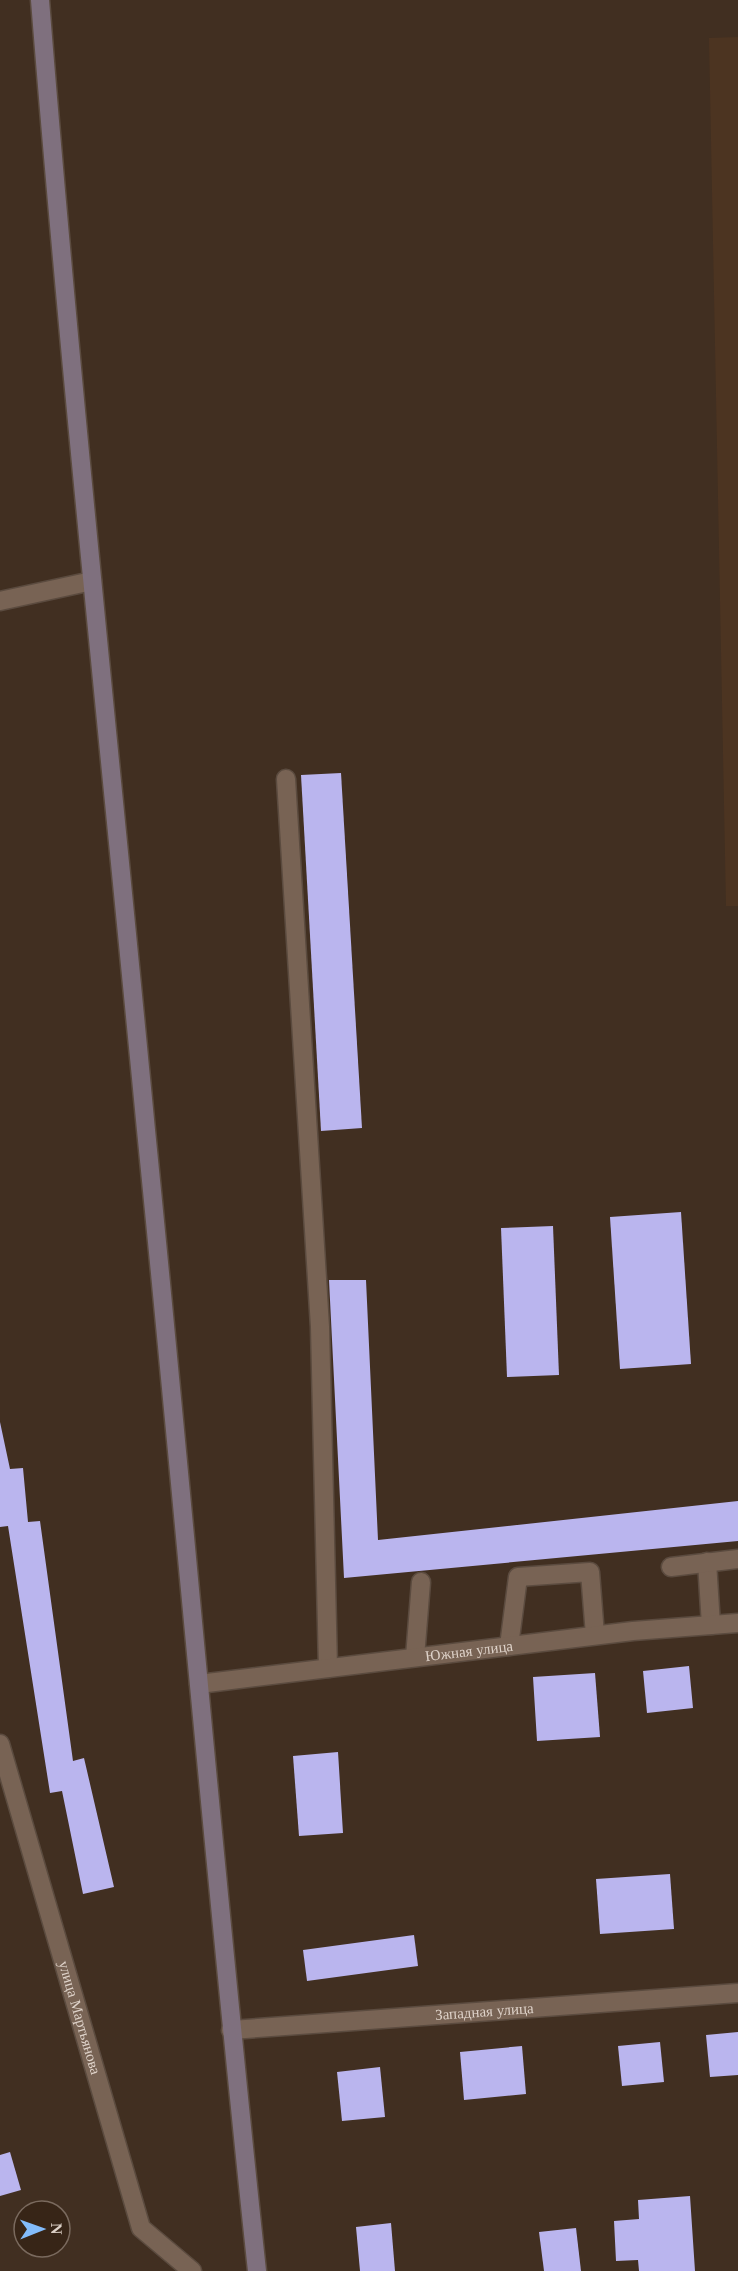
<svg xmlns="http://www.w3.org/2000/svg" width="738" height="2271" font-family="'Times New Roman',serif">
	<rect width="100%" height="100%" fill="#412f21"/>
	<path fill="#4c3421" d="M738,37V906H726L709,38Z"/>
	<g fill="#bab5ee">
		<path d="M341,773L362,1128L321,1131L301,775Z"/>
		<path d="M681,1212L691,1364L620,1369L610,1217Z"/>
		<path d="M553,1226L559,1375L507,1377L501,1228Z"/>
		<path d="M329,1280H366L378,1540L738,1501V1541L344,1578Z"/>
		<path d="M0,1422L10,1469L23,1468L28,1522L40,1521L73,1761L84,1758L114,1887L83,1894L62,1791L50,1793L8,1526L0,1527Z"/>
		<path d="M689,1666L693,1708L647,1713L643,1671Z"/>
		<path d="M595,1673L600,1737L537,1741L533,1677Z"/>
		<path d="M338,1752L343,1833L299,1836L293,1756Z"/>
		<path d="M670,1874L674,1929L600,1934L596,1879Z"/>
		<path d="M414,1935L418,1966L307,1981L303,1950Z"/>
		<path d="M738,2032V2075L710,2077L706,2035Z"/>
		<path d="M660,2042L664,2082L622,2086L618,2046Z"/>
		<path d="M522,2046L526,2094L464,2100L460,2052Z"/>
		<path d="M380,2067L385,2117L342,2121L337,2072Z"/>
		<path d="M10,2152L21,2190L0,2196V2155Z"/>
		<path d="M690,2196L695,2271H639L638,2260L616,2261L614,2221L639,2219L638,2200Z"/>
		<path d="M391,2223L395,2271H360L356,2227Z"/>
		<path d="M576,2228L581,2271H544L539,2232Z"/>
	</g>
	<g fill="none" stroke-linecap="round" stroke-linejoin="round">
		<g stroke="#5b4b3f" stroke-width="21">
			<g id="lane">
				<path d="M0,601L92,581"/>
				<path d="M286,779L320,1327L328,1668"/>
				<path d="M707,1562L711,1625"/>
				<path d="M671,1567L738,1559"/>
				<path d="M509,1646L518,1577L590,1572L595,1635"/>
				<path d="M415,1657L421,1582"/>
			</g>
		</g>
		<g stroke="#5b4b3f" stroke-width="21">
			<g id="street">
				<path id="s1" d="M199,1684L633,1631L738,1623"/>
				<path id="s2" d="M0,1744L141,2228L192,2271"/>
				<path id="s3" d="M231,2030L738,1993"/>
			</g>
		</g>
		<g stroke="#5b4b3f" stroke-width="21">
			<path id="secondary" d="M40,0C70,377 110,753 146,1130C184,1510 216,1891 257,2271"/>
		</g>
		<use href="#lane" stroke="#786354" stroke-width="18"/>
		<use href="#street" stroke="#786354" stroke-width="18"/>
		<use href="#secondary" stroke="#7f707e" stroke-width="18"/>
	</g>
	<g text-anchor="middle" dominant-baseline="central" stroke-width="6" stroke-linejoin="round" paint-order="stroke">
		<g font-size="15" fill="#ded2c9" stroke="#372517">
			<text stroke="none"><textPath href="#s1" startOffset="272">Южная улица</textPath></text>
			<text stroke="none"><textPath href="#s3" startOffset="254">Западная улица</textPath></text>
			<text stroke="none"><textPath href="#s2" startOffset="285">улица Мартьянова</textPath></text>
		</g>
	</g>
	<g transform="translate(42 2229) rotate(89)"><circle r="28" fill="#372517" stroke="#7a6a5e" stroke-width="1.5"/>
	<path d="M0-4.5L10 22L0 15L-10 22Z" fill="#83bcfb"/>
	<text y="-9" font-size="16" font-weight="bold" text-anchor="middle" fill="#ded2c9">N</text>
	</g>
</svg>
